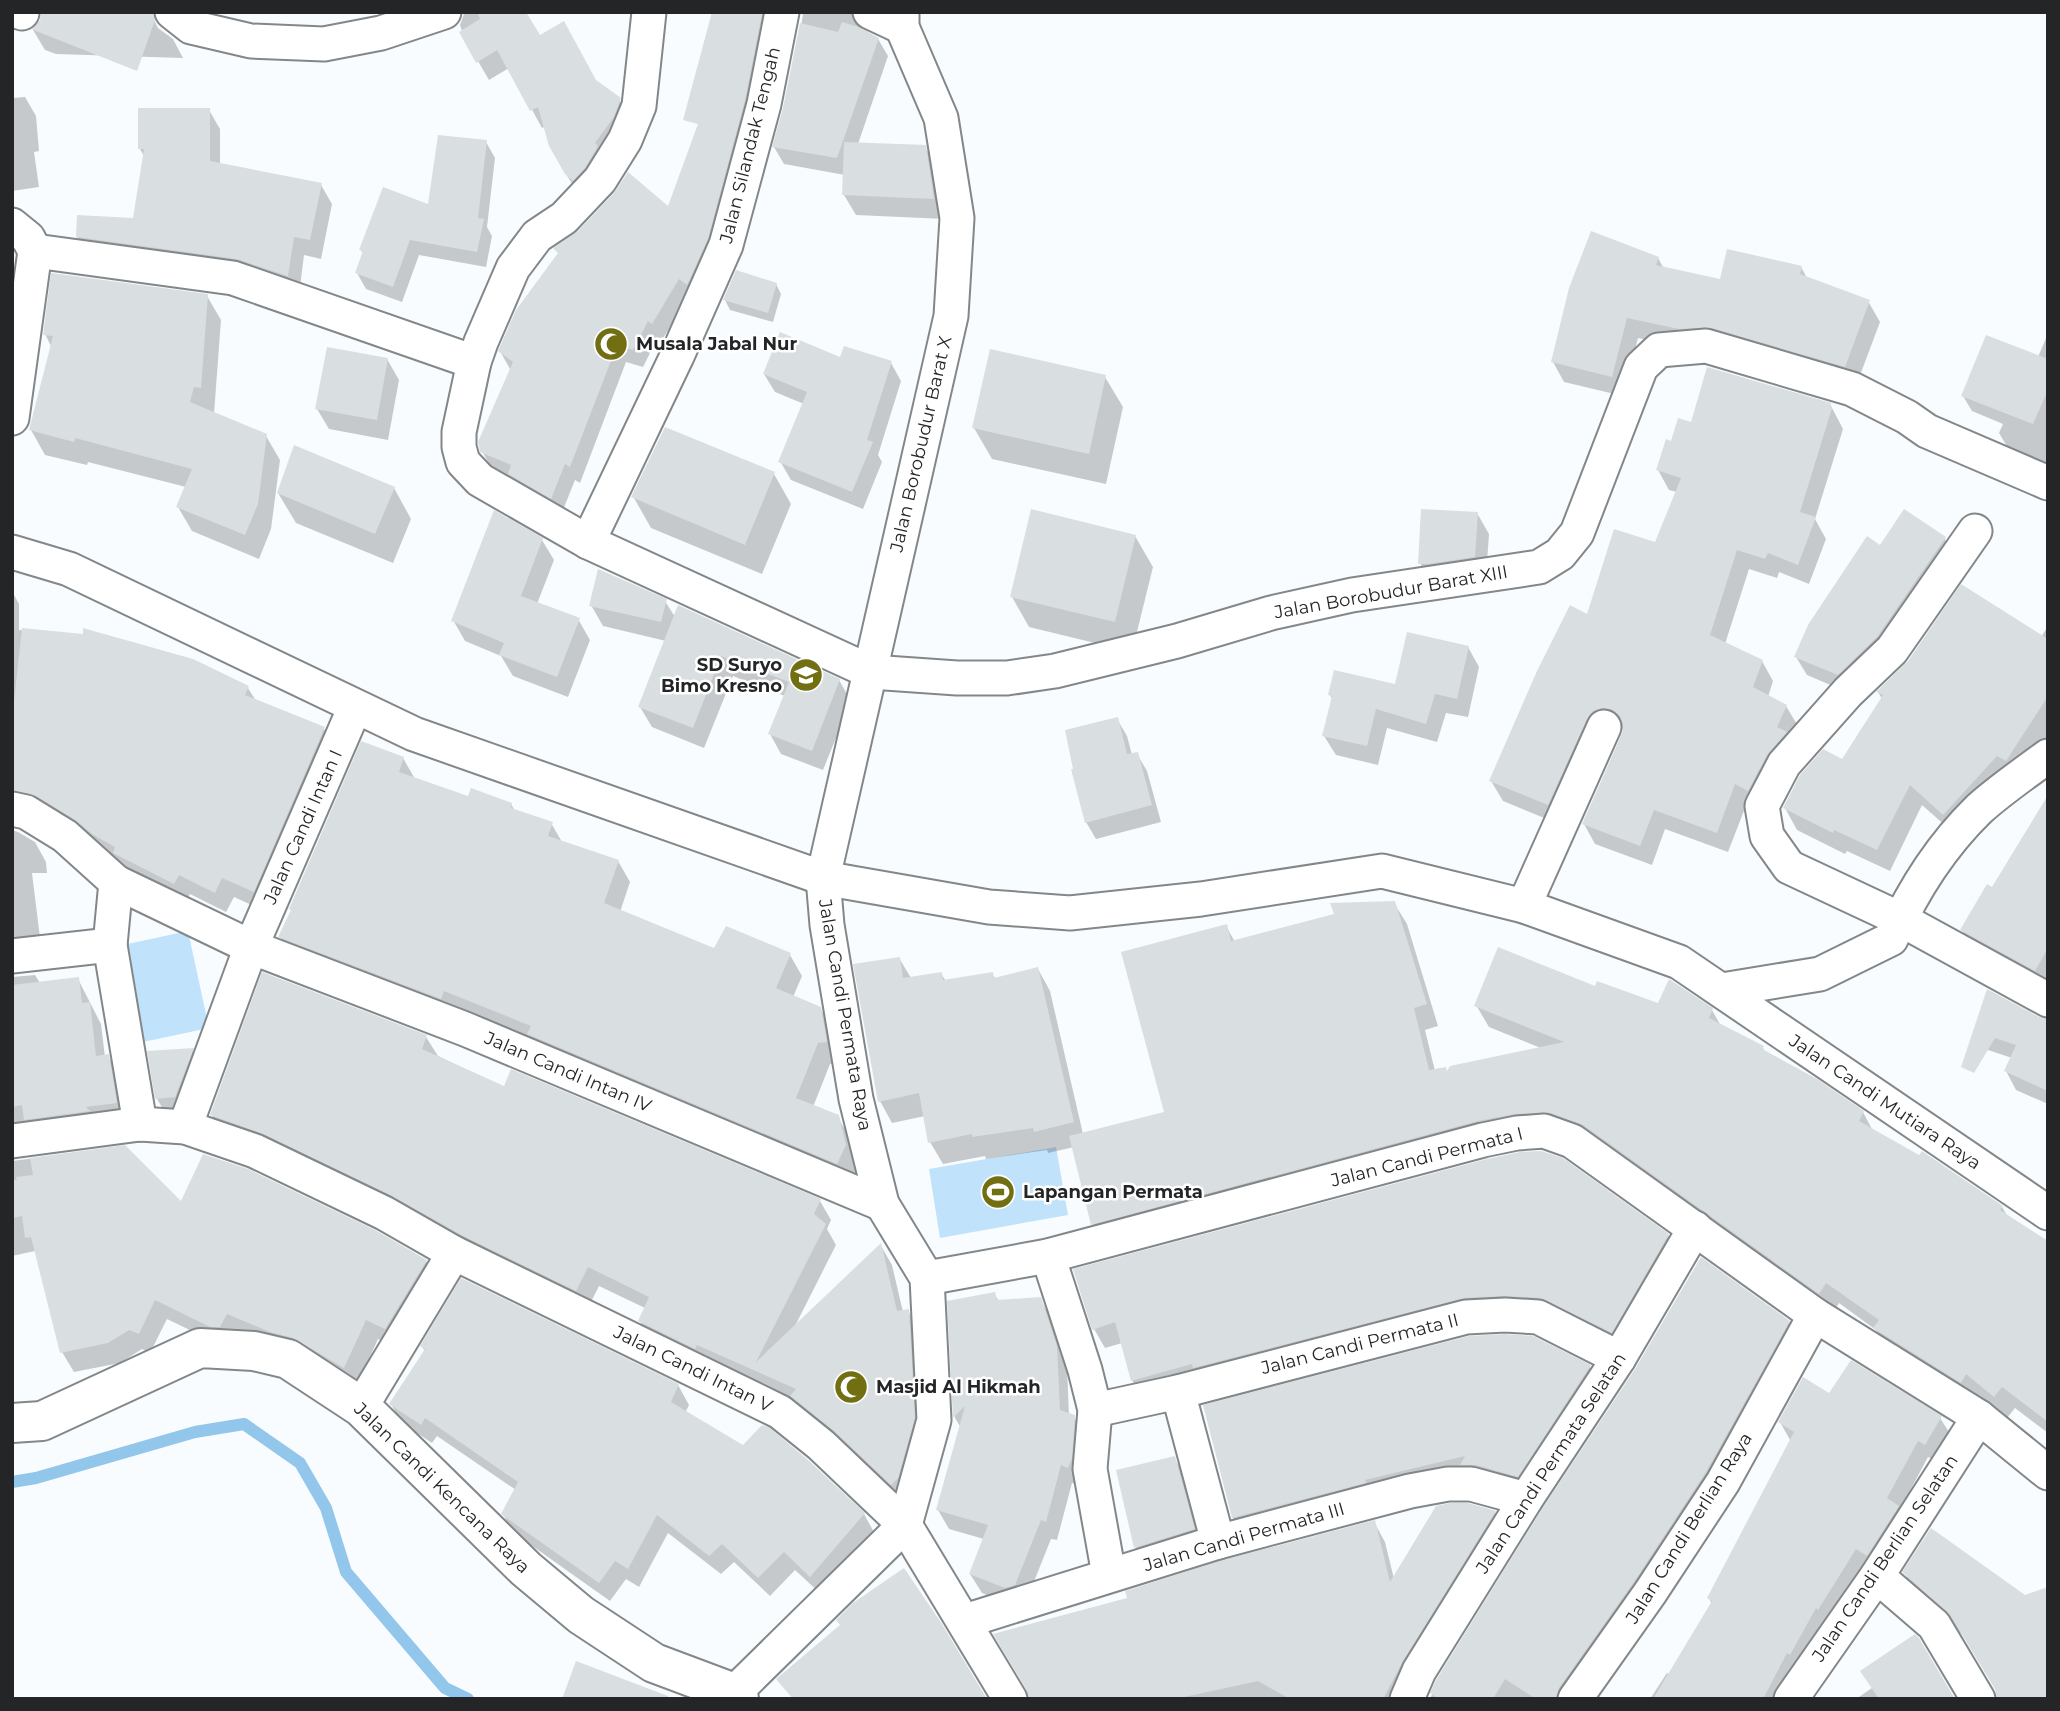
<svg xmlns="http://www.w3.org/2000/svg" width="2060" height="1711" font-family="Montserrat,sans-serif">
	<rect width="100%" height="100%" fill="#f8fcff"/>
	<g fill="#c0e2fb">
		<path d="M188,931L209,1028L143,1042L123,945Z"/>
		<path d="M1056,1147L1068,1215L940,1238L929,1169Z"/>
	</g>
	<g fill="#0003">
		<path d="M460,12H524L539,37L619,99L630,118L578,193L566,174L546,126L542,128L509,68L489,80L465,39L460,25L464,14Z"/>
		<path d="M714,12H784L717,257L689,296L662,340L658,337L643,367L626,362L580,483L575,480L561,515L520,491L512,478L492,469L482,451L510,369L500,351L668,209L699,126L697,123Z"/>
		<path d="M801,12H873L861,22L860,31L878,39L888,56L858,144L925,147L937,167L945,219L856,215L844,195L845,175L784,164L774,147L785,108L803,15Z"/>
		<path d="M153,18L158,28L173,39L183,58L56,54L45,50L33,30L42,19Z"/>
		<path d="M25,97L36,116L39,151L34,152L39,187L12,191V98Z"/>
		<path d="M209,110L220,129V165L321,185L332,204L321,259L304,255L299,295L89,256L77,237L134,220L145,158L140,149Z"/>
		<path d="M486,142L495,158L487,227L492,236L486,267L419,255L402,302L366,289L357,273L364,254L361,250L430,206Z"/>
		<path d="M1658,258L1664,269L1721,281L1801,267L1807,278L1868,301L1880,322L1856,386L1638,338L1623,396L1564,382L1553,362Z"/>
		<path d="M776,284L781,294L773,322L730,310L725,300Z"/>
		<path d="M207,296L221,320L214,414L266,436L280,460L271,529L259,559L192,531L178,507L186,487L88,462L87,465L45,455L31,430L52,348L45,334Z"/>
		<path d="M2046,338H2048V468L2008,448L1999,433L2003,424L1972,411L1963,396L2038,357Z"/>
		<path d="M387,359L399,380L388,440L329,429L317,409Z"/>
		<path d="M891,363L901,381L878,455L882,462L863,509L791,480L780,461L804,404L775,392L764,374Z"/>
		<path d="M1105,377L1123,407L1106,484L992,459L974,428Z"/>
		<path d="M1830,404L1843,429L1815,519L1826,539L1809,584L1779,572L1777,578L1749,569L1725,644L1762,661L1773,681L1768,697L1786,706L1798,726L1747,803L1728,852L1665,829L1652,865L1595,844L1584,824L1624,729L1615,727L1559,824L1503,801L1491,781L1588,616L1656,544L1677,492L1669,490L1658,470L1672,443L1692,424Z"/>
		<path d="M774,474L791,504L762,574L651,528L634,498Z"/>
		<path d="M394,488L411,519L393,563L296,523L278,493Z"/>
		<path d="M1477,513L1489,534L1486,577L1432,584L1420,563Z"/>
		<path d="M1135,536L1153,567L1132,652L1029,627L1012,597Z"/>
		<path d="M1944,538L1955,556L1849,693L1807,675L1796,657L1881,547Z"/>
		<path d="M542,540L554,560L537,604L578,619L590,640L568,697L513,676L501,656L465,641L453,620Z"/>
		<path d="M12,591L19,604V630L85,636L248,688L256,701L324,729L336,748L265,911L234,897L226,912L190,894L186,903L126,873L120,862L105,854L12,814Z"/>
		<path d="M665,601L675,617L839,680L851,701L823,770L781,754L770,734L785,696L733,676L704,748L652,727L640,707L666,641L603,626L591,605Z"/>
		<path d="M2048,626V737L2019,782L1957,836L1922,805L1890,871L1847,851L1845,854L1797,830L1785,808L1842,761L1882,699L1878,692L2041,637Z"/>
		<path d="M1468,647L1479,667L1468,717L1446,713L1437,742L1387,728L1378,765L1336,755L1324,736L1333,700L1330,695L1397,686Z"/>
		<path d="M1117,719L1127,736L1132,755L1137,754L1147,771L1161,822L1096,839L1086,822Z"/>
		<path d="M403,758L415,779L469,798L511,804L515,811L551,823L562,842L618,861L630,882L620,912L715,950L790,955L802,976L793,997L820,1008L832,1030L838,1063L830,1064L813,1107L837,1116L850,1138L857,1167L849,1184L293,958L280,937Z"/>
		<path d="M2048,817V989L1972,948L1962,930Z"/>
		<path d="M12,830L18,832L35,842L46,862L47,873H32L42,954L12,960Z"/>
		<path d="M1394,903L1407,924L1438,1026L1425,1030L1435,1071L1448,1074L1541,1048L1489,1027L1476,1005L1596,989L1659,1005L1712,1010L1721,1026L1762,1047L1766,1053L1863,1112L1873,1131L2002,1207L2008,1217L2048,1251V1433L2015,1408L2007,1418L1979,1395L1974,1404L1888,1350L1876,1330L1839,1303L1832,1315L1564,1134L1105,1245L1093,1224L1074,1147L1048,1153L1047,1150L986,1159L985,1156L943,1164L930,1142L925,1116L892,1123L880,1101L899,958L911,978L941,974L946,981L992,974L996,979L1038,969L1050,991L1083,1134L1166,1113L1226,926L1235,942Z"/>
		<path d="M35,975L40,983L78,979L101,1024L105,1057L108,1056L119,1076L127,1123L12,1145V977Z"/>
		<path d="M2038,1019L2048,1021V1104L2016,1090L2006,1071L2012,1058L1985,1049L1975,1031Z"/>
		<path d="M426,1037L438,1056L505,1088L820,1201L831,1220L827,1229L836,1245L794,1328L881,1246L892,1265L903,1312L908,1311L920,1331L925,1439L903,1504L804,1416L796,1403L651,1341L640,1321L645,1308L599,1286L587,1310L223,1135L212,1115Z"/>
		<path d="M193,1050L204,1070L169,1119L157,1099Z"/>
		<path d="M124,1147L181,1204L426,1261L438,1281L397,1348L378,1339L356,1387L223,1346L167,1319L150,1353L142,1349L120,1363L74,1372L62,1352L37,1256L35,1251L12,1256V1161Z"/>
		<path d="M1541,1152L1668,1235L1679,1255L1623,1351L1516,1315L1143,1400L1132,1380L1122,1343L1105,1348L1094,1329Z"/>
		<path d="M994,1294L999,1301L1040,1299L1051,1318L1067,1367L1069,1415L1074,1417L1085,1436L1079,1486L1072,1483L1057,1540L1051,1539L1025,1604L1017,1607L982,1593L970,1574L984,1539L949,1529L938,1510L961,1428L955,1418L949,1303Z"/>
		<path d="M1789,1322L1800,1342L1576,1699H1430L1438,1681Z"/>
		<path d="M422,1346L678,1385L689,1405L685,1413L864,1514L875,1534L822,1595L795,1570L770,1596L734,1562L721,1574L668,1533L639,1587L626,1579L610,1601L514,1533L503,1514L516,1490L437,1436L432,1443L402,1423L391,1404L425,1352Z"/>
		<path d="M1590,1367L1601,1386L1529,1496L1489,1485L1245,1538L1233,1518L1205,1407Z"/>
		<path d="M1829,1395L1940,1418L1951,1435L1936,1461L1928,1457L1899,1511L1782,1699H1650L1667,1673L1670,1675L1712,1604L1709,1598L1790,1440L1780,1422Z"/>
		<path d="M1174,1458L1186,1478L1205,1550L1148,1568L1136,1547Z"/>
		<path d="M1495,1512L1506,1532L1405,1699H1031L1130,1600L1374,1522L1385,1542L1394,1579Z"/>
		<path d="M1904,1572L2025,1597L1997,1690L1965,1637L1917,1594Z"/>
		<path d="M1872,1688L1953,1699H1856Z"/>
	</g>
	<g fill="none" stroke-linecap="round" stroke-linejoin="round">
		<path stroke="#92c6eb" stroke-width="12" d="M12,1482L36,1478L195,1432L244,1424L300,1463L326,1508L346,1572L445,1688L468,1699"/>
	</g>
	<g fill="#d9dee1">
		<path d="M41,12H153L155,20L137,71L31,29L40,20Z"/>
		<path d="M477,12H526L540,35L564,21L596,80L621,98L614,117L595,143L598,146L585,168L573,181L565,174L549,146L538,107L530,111L497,50L476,63L459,32L480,19Z"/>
		<path d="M712,12L762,14L745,100L708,239L687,285L679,279L652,324L648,321L633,350L617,345L570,467L565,464L551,499L508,474L511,465L480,452L478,442L513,362L498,351L516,310L558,253L553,248L578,231L614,193L628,172L668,206L698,124L683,120Z"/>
		<path d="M842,22L859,27L879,38L837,158L772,147L783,108L800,23L838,32Z"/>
		<path d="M138,108H210V161L322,183L310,240L294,237L288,276L236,259L76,237L77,215L133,218L144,149H138Z"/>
		<path d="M438,135L487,140L478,218L484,219L477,252L410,240L393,287L355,273L363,251L359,250L383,187L428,204Z"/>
		<path d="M844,142L926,145L934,199L842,195Z"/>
		<path d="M1591,231L1659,257L1656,265L1720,279L1727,249L1802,266L1800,274L1870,300L1845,367L1711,328L1679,329L1627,318L1612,377L1551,362L1569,288Z"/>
		<path d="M736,270L777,283L768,313L723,300Z"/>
		<path d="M51,273L208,294L201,388L194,387L190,402L267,434L258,504L245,535L176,507L192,469L75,438L74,442L29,430L53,336L43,335Z"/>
		<path d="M780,332L840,357L844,346L892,361L867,440L873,442L852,492L778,462L807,392L763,374Z"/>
		<path d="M1986,335L2048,359V390L2033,424L1961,396Z"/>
		<path d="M327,347L388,358L377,420L315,409Z"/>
		<path d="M990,349L1106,375L1089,454L972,428Z"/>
		<path d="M1707,367L1831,403L1830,406L1832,408L1800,512L1816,517L1798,565L1768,553L1765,559L1737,550L1710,635L1763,660L1753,687L1787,705L1777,727L1787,732L1767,755L1748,791L1735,784L1717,833L1654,810L1640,846L1582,824L1622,734L1623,724L1620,716L1611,709L1603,708L1593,711L1587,719L1548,805L1489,781L1537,671L1570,605L1587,614L1614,529L1655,542L1681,478L1656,470L1666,439L1671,441L1678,418L1691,422Z"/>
		<path d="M665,427L775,472L745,545L631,497Z"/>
		<path d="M294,445L395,487L375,534L277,493Z"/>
		<path d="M1031,509L1136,535L1115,622L1010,597Z"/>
		<path d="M1421,509L1478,512L1475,557L1428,564H1418Z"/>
		<path d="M1904,509L1946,537L1877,637L1838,675L1794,657L1808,625L1867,536L1880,545Z"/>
		<path d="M494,510L543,538L521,596L580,618L557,677L499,655L504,643L451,621Z"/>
		<path d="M598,569L667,599L661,622L589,606Z"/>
		<path d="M1961,584L2048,639V696L2006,761L1997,756L1943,815L1910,785L1877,850L1834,830L1833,833L1783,808L1800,775L1823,749L1842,759L1883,695L1876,692L1908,661Z"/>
		<path d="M678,605L840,679L812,751L768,734L789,682L721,656L693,728L638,707Z"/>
		<path d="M22,628L83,634V628L193,659L249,686L245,695L325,727L254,892L222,878L215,893L179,875L174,884L113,853L115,847L92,834L75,820L36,796L12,790V720Z"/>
		<path d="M1407,632L1469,646L1457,699L1435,694L1426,724L1376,709L1367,746L1322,736L1332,696L1328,695L1334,670L1395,684Z"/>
		<path d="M1118,717L1127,754L1138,752L1152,805L1085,823L1071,769H1073L1065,730Z"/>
		<path d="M361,741L404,757L399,772L468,796L471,788L512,803L511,808L553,822L548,836L619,860L604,903L714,948L726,926L791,953L776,988L821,1007L827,1042L818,1043L796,1098L839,1115L846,1145L837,1164L527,1034L531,1026L444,991L441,999L278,937L291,910L289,909Z"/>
		<path d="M2048,795V948L2035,971L1960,930L1987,884L1992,887Z"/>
		<path d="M1395,901L1427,1004L1414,1008L1429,1070L1446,1067L1447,1071L1450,1066L1564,1042L1474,1006L1498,947L1595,986L1597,981L1658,1003L1669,979L1713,1008L1709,1018L1764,1046L1762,1049L1817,1079L1864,1111L1859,1121L1919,1155L1922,1151L2003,1206L2000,1210L2048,1241V1422L2002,1387L1994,1397L1966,1374L1961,1383L1873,1328L1879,1320L1826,1283L1819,1294L1583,1125L1550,1113L1515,1114L1478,1121L1091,1225L1069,1136L1164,1112L1121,952L1227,924L1231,941L1334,914L1330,903Z"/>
		<path d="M900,957L903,978L942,972L943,980L993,972L994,978L1038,967L1074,1122L1034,1132L1033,1128L972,1137V1134L928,1143L919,1093L878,1102L853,964Z"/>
		<path d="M262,972L427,1035L422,1049L504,1086L511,1069L821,1199L814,1214L826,1224L756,1362L881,1243L897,1311L909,1309L915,1418L898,1478L891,1485L834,1431L790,1396L796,1389L697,1345L695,1349L638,1321L649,1297L588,1267L576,1291L463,1236L392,1196L263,1134L210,1115Z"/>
		<path d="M79,977L82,1003L90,1002L96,1056L109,1054L117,1103L86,1107L90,1111L24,1120L22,1105L12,1107V985Z"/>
		<path d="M1987,989L2039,1017L2048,1019V1091L2004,1071L2016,1045L1995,1038L1974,1073L1961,1067Z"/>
		<path d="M194,1048L175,1097L155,1099L147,1051Z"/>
		<path d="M125,1145L181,1201L203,1154L248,1169L375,1230L427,1260L385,1329L366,1320L344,1368L293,1338L270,1332L227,1314L220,1327H210L155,1300L139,1334L129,1330L108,1343L60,1353L31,1237L25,1238L22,1216L12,1218V1180H17L16,1177L33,1175L30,1158Z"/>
		<path d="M1541,1151L1563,1158L1669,1234L1612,1333L1540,1298L1504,1296L1465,1298L1193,1368L1192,1364L1131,1381L1115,1322L1092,1330L1073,1269L1487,1159L1520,1152Z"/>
		<path d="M1701,1257L1790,1321L1706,1472L1634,1582L1559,1688L1556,1699H1536L1505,1679L1493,1699H1439L1430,1693L1436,1680L1542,1509L1635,1369Z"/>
		<path d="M461,1278L679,1384L671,1402L743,1445L762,1425L770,1428L808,1460L865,1513L810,1577L784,1552L758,1578L722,1544L709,1556L657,1515L628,1569L615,1561L599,1583L501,1514L518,1482L425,1418L421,1425L389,1404L425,1349L420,1346Z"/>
		<path d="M995,1292L997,1300L1041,1297L1057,1346L1060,1410L1075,1415L1072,1458L1068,1468L1061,1465L1046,1522L1041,1520L1015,1585L1005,1588L969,1574L988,1525L936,1510L965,1406L953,1418L947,1301Z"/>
		<path d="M1505,1334L1533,1336L1591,1365L1518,1477L1476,1465H1460L1465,1456L1365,1480L1366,1483L1232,1518L1203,1405L1469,1336Z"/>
		<path d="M1851,1360L1942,1416L1925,1445L1918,1441L1887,1498L1899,1506L1867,1556L1856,1549L1818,1610L1816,1608L1790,1655L1787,1653L1763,1699H1653L1712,1601L1707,1598L1794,1432L1778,1422L1803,1377L1829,1393Z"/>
		<path d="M1175,1456L1195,1529L1134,1548L1116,1470Z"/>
		<path d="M1450,1503H1468L1496,1511L1403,1661L1383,1699H1290L1258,1681L1175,1699H1029L1026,1689L993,1634L1127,1598L1125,1591L1223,1560L1375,1520L1390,1582L1436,1506Z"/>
		<path d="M1931,1528L2025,1595L2048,1587V1699H1997L1995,1689L1950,1615L1902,1572Z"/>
		<path d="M904,1568L942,1624L987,1699H793L776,1679L840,1625L836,1620L853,1603Z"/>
		<path d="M1915,1634L1919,1638L1955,1699H1879L1860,1671Z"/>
		<path d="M576,1661L668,1696L667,1699H562Z"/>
	</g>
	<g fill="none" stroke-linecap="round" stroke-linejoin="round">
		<g stroke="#82878a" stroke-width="37">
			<g id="minor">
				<path d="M19,12L22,13"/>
				<path d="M172,12L191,27L251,41L324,44L381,33L444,12"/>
				<path d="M649,12L639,106L625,140L600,180L564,218L537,236L513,268L481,342L474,362L459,432V447L463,462L480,480L588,542L871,672L957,678H1007L1055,671L1177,641L1271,613L1352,595L1539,567L1560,554L1577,533L1641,367L1659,350L1706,346L1852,389L1907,417L1927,431L2048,483"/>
				<path d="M870,12L902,27"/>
				<path d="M12,225L28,238L35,251"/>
				<path d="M35,251L233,278L474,362"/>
				<path d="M12,418L35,251"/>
				<path d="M1975,531L1892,650L1848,692L1784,764L1762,806L1767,836L1789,867L1900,919L2048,1000"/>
				<path d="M588,542L677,356L726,245L764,104L782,12"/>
				<path d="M12,552L69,569L414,734L823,878L989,907L1070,913L1201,899L1382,871L1524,906L1679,962L2048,1213"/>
				<path d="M12,809L26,812L65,836L116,882L251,947L465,1029L882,1204"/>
				<path d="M116,882L110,945L140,1124"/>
				<path d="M1524,906L1604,727"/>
				<path d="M12,956L110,945"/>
				<path d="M1722,990L1820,974L1891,939C1912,892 1942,845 1979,809C2000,790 2025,773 2048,756"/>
				<path d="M185,1127L251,947L355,707"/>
				<path d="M12,1141L140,1124L185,1127L255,1151L384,1213L454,1253L780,1412L821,1445L905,1525L1010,1699"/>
				<path d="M1048,1256L1085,1370L1095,1410L1090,1469L1109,1575"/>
				<path d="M927,1278L1048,1256L1483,1140L1517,1133L1544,1131L1572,1141L1815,1315L1979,1417L2048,1473"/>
				<path d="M1178,1392L1218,1542"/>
				<path d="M361,1407L454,1253"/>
				<path d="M1095,1410L1178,1392L1466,1317L1505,1315L1538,1317L1619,1358"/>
				<path d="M1877,1576L1934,1625L1978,1699"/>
				<path d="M965,1621L1218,1542L1410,1491L1448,1484H1471L1526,1499"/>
				<path d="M734,1693L905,1525L934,1420L927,1278L882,1204L856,1099L827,925L823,878L951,316L957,218L941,118L902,27V12"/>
				<path d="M1407,1699L1419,1671L1526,1499L1619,1358L1695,1228"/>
				<path d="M1575,1699L1650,1593L1723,1482L1815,1315"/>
				<path d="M1791,1699L1877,1576L1979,1417"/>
			</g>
		</g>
		<g stroke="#82878a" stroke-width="42">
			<path id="tertiary" d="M12,1423L42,1421L200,1348L254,1351L288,1359L361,1407L526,1569L581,1615L654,1663L734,1693L739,1699"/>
		</g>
		<use href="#minor" stroke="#fff" stroke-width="33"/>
		<use href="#tertiary" stroke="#fff" stroke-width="38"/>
	</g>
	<defs>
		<g id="mosque-disc" transform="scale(1.75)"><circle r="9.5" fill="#716f12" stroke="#fff"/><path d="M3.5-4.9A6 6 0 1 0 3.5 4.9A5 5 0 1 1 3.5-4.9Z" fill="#fff"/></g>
		<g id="school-disc" transform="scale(1.75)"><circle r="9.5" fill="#716f12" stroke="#fff"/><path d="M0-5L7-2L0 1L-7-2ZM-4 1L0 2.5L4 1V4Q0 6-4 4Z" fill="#fff"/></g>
		<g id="stadium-disc" transform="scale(1.75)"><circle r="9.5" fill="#716f12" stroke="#fff"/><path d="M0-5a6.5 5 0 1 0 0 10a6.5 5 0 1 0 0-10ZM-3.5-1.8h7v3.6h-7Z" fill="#fff"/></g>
	</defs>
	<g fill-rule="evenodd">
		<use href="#mosque-disc" x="611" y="344"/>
		<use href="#school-disc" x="806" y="675"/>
		<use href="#stadium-disc" x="998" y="1192"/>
		<use href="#mosque-disc" x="851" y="1387"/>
	</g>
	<g text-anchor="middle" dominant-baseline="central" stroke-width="5" stroke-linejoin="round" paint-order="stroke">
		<g font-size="18" fill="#232526" stroke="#fff">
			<text transform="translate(750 145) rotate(-76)">Jalan Silandak Tengah</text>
			<text transform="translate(921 444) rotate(-77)">Jalan Borobudur Barat X</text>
			<text transform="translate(1391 592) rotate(-10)">Jalan Borobudur Barat XIII</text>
			<text transform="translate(303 827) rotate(-66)">Jalan Candi Intan I</text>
			<text transform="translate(845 1015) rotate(80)">Jalan Candi Permata Raya</text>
			<text transform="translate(568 1072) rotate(23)">Jalan Candi Intan IV</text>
			<text transform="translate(1885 1102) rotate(34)">Jalan Candi Mutiara Raya</text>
			<text transform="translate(1427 1157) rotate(-14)">Jalan Candi Permata I</text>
			<text transform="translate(1360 1344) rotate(-14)">Jalan Candi Permata II</text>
			<text transform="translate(693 1369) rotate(26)">Jalan Candi Intan V</text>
			<text transform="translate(1551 1463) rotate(-57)">Jalan Candi Permata Selatan</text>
			<text transform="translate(442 1488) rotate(44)">Jalan Candi Kencana Raya</text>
			<text transform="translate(1689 1528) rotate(-58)">Jalan Candi Berlian Raya</text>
			<text transform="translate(1244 1537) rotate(-16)">Jalan Candi Permata III</text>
			<text transform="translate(1885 1558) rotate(-56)">Jalan Candi Berlian Selatan</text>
		</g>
		<g font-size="18" font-weight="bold" fill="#232526" stroke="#fff" text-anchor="start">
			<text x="636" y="344">Musala Jabal Nur</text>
			<text x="782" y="665" text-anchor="end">SD Suryo<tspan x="782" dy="21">Bimo Kresno</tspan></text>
			<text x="1023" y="1192">Lapangan Permata</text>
			<text x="876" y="1387">Masjid Al Hikmah</text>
		</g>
	</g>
	<rect width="2060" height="1711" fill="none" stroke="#232526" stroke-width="28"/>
</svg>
